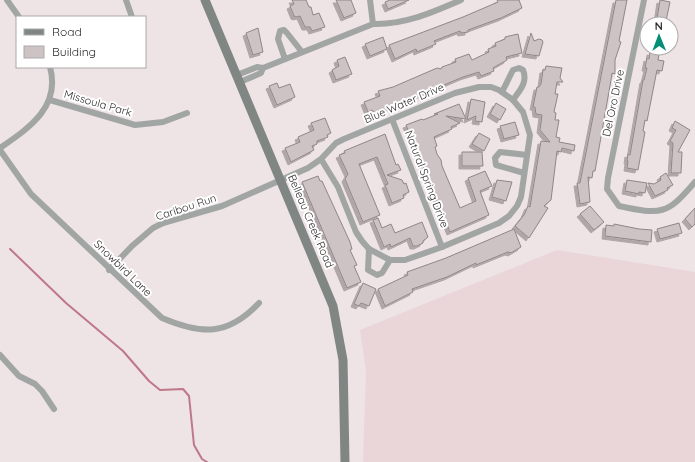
<svg xmlns="http://www.w3.org/2000/svg" width="695" height="462" font-family="Quicksand,sans-serif">
	<defs>
		<filter id="shadow"><feDropShadow dx="-3" dy="3" stdDeviation="0" flood-color="#0004"/></filter>
	</defs>
	<rect width="100%" height="100%" fill="#eee3e5"/>
	<path fill="#ead6d9" d="M557,250L695,272V462H363L366,371L360,330Z"/>
	<g fill="none" stroke-linecap="round" stroke-linejoin="round">
		<path stroke="#be7889" stroke-width="2" d="M10,249L66,303L123,351L149,381L160,390L183,389L189,396L194,445L202,459L207,462"/>
	</g>
	<g fill="#cdc2c4" stroke="#908587" filter="url(#shadow)">
		<path d="M292,0H306L309,7H311L313,15L319,13L325,27L312,31L310,27H305L300,16L296,17L294,16L290,6L294,4Z"/>
		<path d="M336,0H351L356,13L344,18Z"/>
		<path d="M390,0H409L388,9L385,2Z"/>
		<path d="M497,0H519L522,8L501,18L468,30V32L461,33L460,31L434,41L436,44L417,52L416,49L395,59L389,45L463,17L498,2Z"/>
		<path d="M616,0H627L619,41L621,42L615,60V74L612,73L611,80L595,171H593L592,178L588,177L590,202L580,204L577,183H580Z"/>
		<path d="M660,0L670,2L666,21L657,19Z"/>
		<path d="M258,28L263,52L253,55L246,33Z"/>
		<path d="M531,33L534,41L539,39L542,40L543,42L539,56L525,54Z"/>
		<path d="M518,34L522,53L506,57L507,60L493,68L494,71L481,76L479,72L463,77L376,114L372,110L368,112L364,102L380,96L378,91L393,87L437,68L441,69L442,67L456,62L455,59L469,54L472,60L489,52L488,49L496,46L495,43L505,39V37Z"/>
		<path d="M383,37L387,49L370,56L365,44Z"/>
		<path d="M650,52L659,54L658,60L664,61L662,71L657,70L647,121L645,120L643,131L645,132L638,170L627,168L628,161H627L628,154L630,155L643,80H644L647,68H645L647,58L649,59Z"/>
		<path d="M345,57L352,74L336,80L332,70L339,66L337,60Z"/>
		<path d="M546,66L562,68L560,78L563,82H557L555,94H558L554,112L556,113L555,120H559L556,137L560,138L559,142L575,145L574,151L562,148L561,152L557,151L551,200L544,206L548,208L529,238L515,226L524,215L528,206L530,207L541,141L550,142L540,130L542,115L536,114L535,107H533L537,87H539L541,84L543,70H545Z"/>
		<path d="M277,83L279,88L290,84L295,97L277,105L269,86Z"/>
		<path d="M471,99L485,102L482,122L475,121L476,116L467,120Z"/>
		<path d="M496,103L506,109L500,120L490,114Z"/>
		<path d="M459,104L466,119L446,116L460,123L451,127L452,129L434,137L437,146L435,147L437,154L441,160L442,166L460,208L476,201L468,178L485,171L492,186L480,191L489,215L450,232L406,125L422,119L423,120L438,114H434Z"/>
		<path d="M325,118L331,133L327,135L328,137L317,141V144L312,146L314,150L291,162L285,148L300,142L298,137L314,130L311,123Z"/>
		<path d="M675,121L690,130L678,152H682L681,173H671L673,143L670,141L676,130L672,128Z"/>
		<path d="M515,122L519,135L504,139L500,126Z"/>
		<path d="M479,133L490,139L484,151L472,144Z"/>
		<path d="M385,134L396,165L398,164L401,170L387,175L402,180L404,184L406,183L409,192L403,195L404,198L392,203L385,185L388,184L377,157L359,164L380,215L363,222L347,184L345,179L348,174L339,155L345,153L344,151Z"/>
		<path d="M462,152H482L483,166H462Z"/>
		<path d="M666,173L673,185L667,188L668,190L655,196L648,183L654,184L661,180L660,177Z"/>
		<path d="M318,176L320,181H322L350,242L352,249L350,250L357,265L354,266L361,282L347,288L302,182Z"/>
		<path d="M497,180L512,182L506,201L492,197Z"/>
		<path d="M627,180L647,183L645,193L639,192V194L625,191Z"/>
		<path d="M590,206L604,222L594,230L580,214Z"/>
		<path d="M695,208V224L692,227L685,219Z"/>
		<path d="M378,218L382,228L391,224L395,233L422,222L428,237L423,241V243L417,246H413L410,238L391,247L390,244L384,247L373,220Z"/>
		<path d="M679,223L682,233L660,239L657,229Z"/>
		<path d="M614,224L639,229L652,230L651,242L605,236L606,225L614,226Z"/>
		<path d="M514,229L521,247L511,253L508,252L476,265V263L447,277L412,289L413,292L385,306L378,289L408,275L407,272L446,258Z"/>
		<path d="M363,283L376,289L369,306L361,303L359,306L354,304Z"/>
	</g>
	<g fill="none" stroke-linecap="round" stroke-linejoin="round">
		<g stroke="#a1a5a4" stroke-width="6">
			<path d="M7,0L19,17"/>
			<path d="M126,0L132,17"/>
			<path d="M370,0L373,24"/>
			<path d="M644,0L608,178L607,189L619,206C661,215 667,215 695,182"/>
			<path d="M285,59L278,39L280,31L284,30L287,33L302,52"/>
			<path d="M237,75L257,67L263,68L373,24C405,25 433,12 461,0"/>
			<path d="M240,82L261,73L263,68"/>
			<path d="M502,92L513,70L519,68L523,70C528,82 520,90 513,100"/>
			<path d="M50,100L135,125L163,122L187,113"/>
			<path d="M392,119L442,247"/>
			<path d="M0,148C29,128 61,107 50,67"/>
			<path d="M0,150L31,194L162,318C202,335 228,336 259,303"/>
			<path d="M524,173L496,165L495,158L500,152L527,155"/>
			<path d="M369,249L368,270L377,275L382,273L390,260"/>
			<path d="M109,270L132,246L153,228L163,223L222,206L308,168L321,159L336,143L344,139L455,93L479,87H491L499,90L513,100L523,112L530,135L521,197L517,206L509,216L499,223L442,247L405,260H390L369,249L362,241L356,232L338,187L321,159"/>
			<path d="M0,355L19,376L35,384L42,391L54,409"/>
		</g>
		<path stroke="#7f8684" stroke-width="9" d="M205,0L333,306L343,360L345,462"/>
	</g>
	<g text-anchor="middle" dominant-baseline="central" stroke-width="4" stroke-linejoin="round" paint-order="stroke">
		<g font-size="11" fill="#2f2b2c" stroke="#fff">
			<text transform="translate(98 103) rotate(16)">Missoula Park</text>
			<text transform="translate(404 103) rotate(-23)">Blue Water Drive</text>
			<text transform="translate(613 103) rotate(-78)">Del Oro Drive</text>
			<text transform="translate(427 179) rotate(69)">Natural Spring Drive</text>
			<text transform="translate(186 207) rotate(-18)">Caribou Run</text>
			<text transform="translate(311 221) rotate(67)">Belleau Creek Road</text>
			<text transform="translate(123 268) rotate(44)">Snowbird Lane</text>
		</g>
	</g>
	<rect x="16" y="16" width="130" height="52" fill="#ffffff" stroke="#acaaab"/>
	<rect x="24" y="29" width="20" height="6" fill="#7f8684" stroke="#acaaab"/>
	<text x="52" y="36" font-size="12" fill="#2f2b2c">Road</text>
	<rect x="24" y="46" width="20" height="12" fill="#cdc2c4" stroke="#acaaab"/>
	<text x="52" y="56" font-size="12" fill="#2f2b2c">Building</text>
	<g transform="translate(659 36) rotate(359)"><circle r="19" fill="#ffffff" stroke="#acaaab"/>
	<path d="M0-3L7 15L0 10L-7 15Z" fill="#058e76"/>
	<text y="-6" font-size="11" font-weight="bold" text-anchor="middle" fill="#2f2b2c">N</text>
	</g>
</svg>
